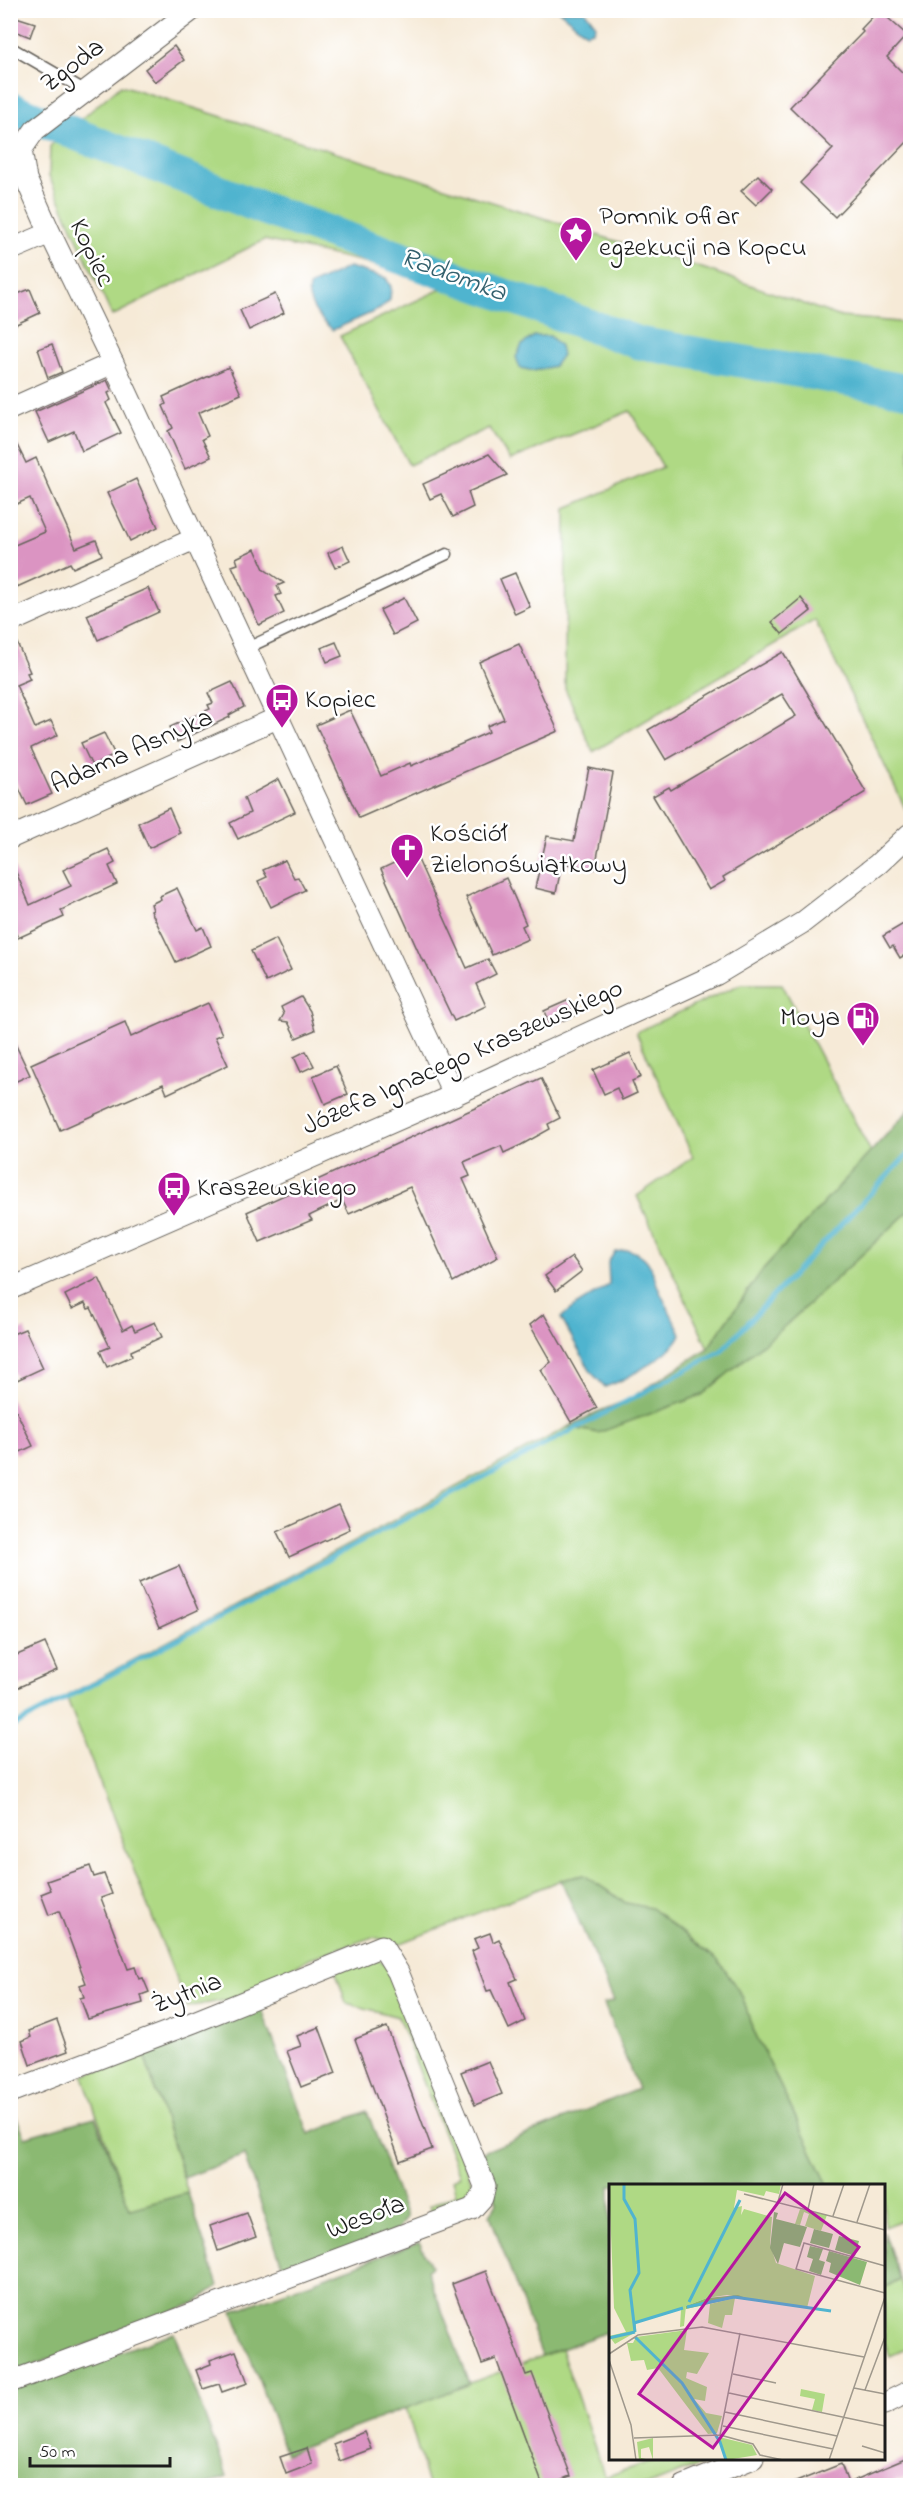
<svg xmlns="http://www.w3.org/2000/svg" width="921" height="2496" font-family="'Indie Flower',sans-serif">
	<rect width="100%" height="100%" fill="#fff"/>
	<filter id="ink" filterUnits="userSpaceOnUse"><feTurbulence type="fractalNoise" baseFrequency=".0167" numOctaves="2"/><feDisplacementMap in="SourceGraphic" scale="12" xChannelSelector="R" yChannelSelector="G"/><feConvolveMatrix kernelMatrix="1 2 1 2 8 2 1 2 1" color-interpolation-filters="sRGB"/></filter>
	<filter id="wash" filterUnits="userSpaceOnUse"><feTurbulence type="fractalNoise" baseFrequency=".008" numOctaves="4" result="noise"/><feDisplacementMap in="SourceGraphic" scale="24" xChannelSelector="R" yChannelSelector="G"/><feGaussianBlur stdDeviation="1.35" result="paint"/><feColorMatrix in="noise" values="0 0 0 0 0 0 0 0 0 0 0 0 0 0 0 0 0 1.4 0 .05"/><feComposite in="paint" operator="in"/></filter>
	<g filter="url(#wash)">
		<rect width="100%" height="100%" fill="#f6ead7"/>
		<g fill="#afd984" stroke="#667a50" stroke-width="1.5">
			<path d="M121,85L708,270L841,317L910,323V805L906,810L815,620L593,752L565,688L566,508L663,467L630,411L510,460L489,428L409,465L340,336L448,286L360,261L264,240L112,316L49,176L50,146Z"/>
			<path d="M741,984H782L871,1152L764,1268L708,1348L637,1196L693,1157L636,1032Z"/>
			<path d="M910,1210V2217L884,2227V2186L828,2185L752,2027L742,1996L651,1909L626,1903L584,1875L561,1880L399,1944L373,1937L310,1958L233,1999L187,2007L66,1696L568,1427L598,1433L787,1324Z"/>
			<path d="M374,1955L389,1968L472,2183L469,2202L433,2216L429,2206L456,2194L452,2180L460,2176L398,2017L346,2003L335,1969Z"/>
			<path d="M143,2052L188,2193L130,2210L83,2076Z"/>
			<path d="M900,2279L910,2308V2347L890,2356L884,2341V2288Z"/>
			<path d="M561,2349L605,2477L656,2459H709L710,2461L649,2485H428L406,2407Z"/>
		</g>
		<g fill="#8bb972" stroke="#546a47" stroke-width="1.5">
			<path d="M910,1109V1210L787,1324L702,1395L598,1433L568,1427L597,1412L628,1400L708,1348L764,1268Z"/>
			<path d="M584,1875L626,1903L651,1908L719,1961L742,1996L752,2027L828,2185L610,2186V2331L542,2356L490,2215L497,2203L481,2153L638,2089L604,2004L614,2001L561,1880Z"/>
			<path d="M261,2008L309,2134L367,2111L406,2217L398,2230L293,2269L282,2265L244,2155L184,2178L143,2052Z"/>
			<path d="M11,2107H12L25,2137L95,2117L130,2209L188,2193L218,2286L195,2303L11,2374Z"/>
			<path d="M884,2232L900,2279L884,2288Z"/>
			<path d="M419,2242L431,2266L427,2271L470,2384L286,2454L233,2311Z"/>
			<path d="M174,2333L227,2476L202,2486L11,2485L10,2390Z"/>
		</g>
		<g fill="#50b4cf" stroke="#366876" stroke-width="1.5">
			<path d="M559,11H585L596,25L593,31L586,33Z"/>
			<path d="M349,267L386,278L391,287L390,300L380,309L333,330C321,321 305,302 309,286Z"/>
			<path d="M534,336H550L560,346L562,355L554,366L534,371L520,368L516,357L522,345Z"/>
			<path d="M628,1250C653,1256 651,1272 660,1292C667,1306 674,1320 681,1334C674,1353 624,1381 605,1387L591,1372L561,1318C575,1303 594,1297 609,1284L608,1262L615,1252Z"/>
		</g>
		<g fill="none" stroke-linecap="round" stroke-linejoin="round">
			<path stroke="#50b4cf" stroke-width="5" d="M10,1728L720,1352L910,1152"/>
			<path stroke="#50b4cf" stroke-width="33" d="M10,108L259,207L639,343L910,391"/>
		</g>
		<g id="blocks">
			<g fill="#db94c2">
				<path d="M879,10L907,35L887,57L910,80V139L835,217L800,183L833,149L790,107L863,32L861,29Z"/>
				<path d="M10,15L35,23L30,37L10,29Z"/>
				<path d="M174,46L184,60L155,82L145,69Z"/>
				<path d="M758,175L772,189L756,205L741,191Z"/>
				<path d="M30,289L40,313L10,327V297Z"/>
				<path d="M275,294L284,313L249,330L240,310Z"/>
				<path d="M52,344L62,372L48,378L38,349Z"/>
				<path d="M229,367L241,394L198,413L208,436L202,439L211,457L185,469L168,431L173,428L163,406L166,404L163,397Z"/>
				<path d="M107,380L112,391L108,393L111,400L106,403L121,433L82,451L74,431L49,442L35,412Z"/>
				<path d="M10,431L26,463L36,458L76,548L96,540L102,555L73,568L70,563L17,587L10,572V547L45,532L30,498L10,507Z"/>
				<path d="M489,454L507,475L468,492L473,507L453,517L441,494L430,499L423,484Z"/>
				<path d="M136,479L158,527L130,541L107,493Z"/>
				<path d="M343,546L350,561L335,568L328,553Z"/>
				<path d="M255,549L264,569L284,583L277,586L281,594L276,596L284,613L259,625L232,566L238,564L236,558Z"/>
				<path d="M515,573L530,607L515,614L500,579Z"/>
				<path d="M148,588L159,612L98,640L87,615Z"/>
				<path d="M404,598L417,623L393,635L380,610Z"/>
				<path d="M801,598L811,611L782,634L772,622Z"/>
				<path d="M10,634H13L30,672L27,673L30,679L16,685L35,728L51,721L58,735L31,748L52,794L27,805L10,770Z"/>
				<path d="M336,642L342,656L327,662L321,648Z"/>
				<path d="M519,644L558,731L359,818L316,725L350,710L381,776L410,763L411,766L489,732L487,726L504,719L479,662Z"/>
				<path d="M783,652L866,792L723,877L725,881L709,890L653,796L669,787L671,790L796,716L782,694L666,760L648,730Z"/>
				<path d="M232,682L244,707L229,715L230,717L177,742L170,727L210,709L208,705L213,703L208,693Z"/>
				<path d="M104,733L115,755L92,766L81,743Z"/>
				<path d="M589,768L613,773L595,869L562,863L556,893L535,888L547,836L574,841Z"/>
				<path d="M279,779L295,812L238,839L230,823L250,813L244,798Z"/>
				<path d="M169,808L180,833L149,848L138,823Z"/>
				<path d="M108,849L115,863L109,866L117,884L61,910L64,917L18,938L10,920V858L30,905L71,886L63,870Z"/>
				<path d="M415,853L467,968L488,959L496,974L476,984L486,1006L454,1021L425,961L423,962L381,869Z"/>
				<path d="M285,860L294,878L298,877L305,890L271,907L258,881L267,877L263,870Z"/>
				<path d="M506,878L526,924L522,926L528,939L492,955L466,897Z"/>
				<path d="M177,888L197,930L203,927L211,946L176,962L151,911L153,910L151,904L161,899L160,896Z"/>
				<path d="M910,920V952L900,958L893,946L890,948L883,936Z"/>
				<path d="M276,939L291,970L266,982L251,951Z"/>
				<path d="M301,997L310,1011L315,1030L296,1038L288,1022L280,1021L284,1014L281,1007Z"/>
				<path d="M569,1000L576,1015L550,1026L544,1011Z"/>
				<path d="M208,1003L222,1034L215,1037L228,1065L167,1094L163,1084L60,1130L31,1064L125,1022L131,1037Z"/>
				<path d="M10,1033L30,1075L10,1084Z"/>
				<path d="M306,1051L314,1066L301,1072L294,1057Z"/>
				<path d="M630,1053L641,1077L632,1081L637,1093L622,1100L617,1088L604,1094L593,1070Z"/>
				<path d="M336,1066L348,1094L325,1104L313,1076Z"/>
				<path d="M541,1078L560,1118L548,1124L550,1129L521,1145L504,1153L501,1146L464,1162L470,1176L463,1179L498,1257L453,1282L410,1187L349,1214L342,1200L309,1216L312,1220L260,1242L247,1212Z"/>
				<path d="M572,1257L582,1271L556,1291L545,1276Z"/>
				<path d="M99,1278L123,1330L132,1325L135,1331L155,1322L162,1337L131,1351L132,1356L107,1367L100,1351L110,1347L91,1308L88,1309L85,1303L72,1309L65,1295Z"/>
				<path d="M544,1314L597,1408L571,1422L541,1370L551,1362L530,1325Z"/>
				<path d="M25,1329L43,1368L17,1380L10,1366V1335Z"/>
				<path d="M10,1398L33,1446L16,1454L10,1442Z"/>
				<path d="M339,1504L350,1529L289,1557L277,1532Z"/>
				<path d="M179,1566L198,1610L159,1628L139,1583Z"/>
				<path d="M45,1643L57,1670L10,1691V1658Z"/>
				<path d="M90,1866L94,1877L104,1874L112,1894L101,1898L128,1969L135,1967L139,1979L143,1978L149,1992L141,1995L143,2003L88,2019L80,1998L84,1997L80,1985L86,1983L59,1911L49,1915L41,1894L51,1890L47,1881Z"/>
				<path d="M490,1933L493,1942L499,1939L517,1979L510,1982L525,2021L509,2029L491,1990L487,1991L472,1951L478,1948L474,1939Z"/>
				<path d="M57,2020L68,2051L30,2065L22,2041L31,2037L29,2031Z"/>
				<path d="M319,2027L336,2073L301,2087L287,2051L301,2046L297,2036Z"/>
				<path d="M387,2027L432,2149L400,2161L355,2039Z"/>
				<path d="M488,2061L502,2094L475,2105L461,2072Z"/>
				<path d="M247,2213L256,2237L218,2251L210,2226Z"/>
				<path d="M486,2271L526,2375L532,2373L571,2476L546,2486H543L496,2359L482,2364L452,2284Z"/>
				<path d="M236,2351L248,2383L222,2392L219,2384L203,2389L196,2370L211,2364L210,2360Z"/>
				<path d="M364,2432L371,2449L339,2461L333,2444Z"/>
				<path d="M307,2448L312,2464L286,2474L280,2457Z"/>
				<path d="M910,2457V2475L882,2486H786L841,2464L848,2483Z"/>
			</g>
		</g>
	</g>
	<g filter="url(#ink)">
		<use href="#blocks" fill-opacity="0" stroke="#68645d" stroke-width="1.5"/>
		<g fill="none" stroke-linecap="round" stroke-linejoin="round">
			<g stroke="#68645d" stroke-width="13">
				<g id="lane">
					<path d="M10,47L86,91"/>
					<path d="M245,649L447,554"/>
				</g>
			</g>
			<g stroke="#68645d" stroke-width="23">
				<g id="street">
					<path d="M21,150L26,179L50,233L113,363L454,1095"/>
					<path d="M21,150L35,130L192,10"/>
					<path d="M10,250L50,233"/>
					<path d="M10,409L113,363"/>
					<path d="M10,622L194,539"/>
					<path d="M10,838L277,718"/>
					<path d="M10,1289L454,1095L717,974L802,923L878,864L910,834"/>
					<path d="M10,2092L194,2022L382,1946L398,1972L485,2186L482,2198L472,2209L10,2382"/>
					<path d="M884,2404L910,2391"/>
					<path d="M684,2486L753,2458"/>
				</g>
			</g>
			<use href="#lane" stroke="#fff" stroke-width="10"/>
			<use href="#street" stroke="#fff" stroke-width="21"/>
		</g>
	</g>
	<defs>
		<g id="sight-pin" transform="scale(1.725)"><path d="M0 17L-7.5 6A9.5 9.5 0 1 1 7.5 6Z" fill="#b5179e" stroke="#fff"/><path d="M0-6L1.8-2.2L6-1.7L2.9 1.2L3.7 5.4L0 3.3L-3.7 5.4L-2.9 1.2L-6-1.7L-1.8-2.2Z" fill="#fff"/></g>
		<g id="bus-pin" transform="scale(1.725)"><path d="M0 17L-7.5 6A9.5 9.5 0 1 1 7.5 6Z" fill="#b5179e" stroke="#fff"/><path d="M-5-6H5V4H4V6H2V4H-2V6H-4V4H-5ZM-3.5-4V0h7V-4ZM-3.5 1.2v1.5H-2V1.2ZM2 1.2v1.5H3.5V1.2Z" fill="#fff"/></g>
		<g id="church-pin" transform="scale(1.725)"><path d="M0 17L-7.5 6A9.5 9.5 0 1 1 7.5 6Z" fill="#b5179e" stroke="#fff"/><path d="M-1.2-6h2.4v3.5h3.3v2.4h-3.3V6h-2.4V-.1h-3.3v-2.4h3.3Z" fill="#fff"/></g>
		<g id="fuel-pin" transform="scale(1.725)"><path d="M0 17L-7.5 6A9.5 9.5 0 1 1 7.5 6Z" fill="#b5179e" stroke="#fff"/><path d="M-5.5-6h7V0h2V4h1.3V-2.5L3-4.5l.8-.8L6-3V5H2.5V1h-1V6h-7ZM-4.2-4.7v3.2H.2V-4.7Z" fill="#fff"/></g>
	</defs>
	<g fill-rule="evenodd">
		<use href="#sight-pin" x="576" y="233"/>
		<use href="#bus-pin" x="282" y="700"/>
		<use href="#church-pin" x="407" y="850"/>
		<use href="#fuel-pin" x="863" y="1018"/>
		<use href="#bus-pin" x="174" y="1188"/>
	</g>
	<g text-anchor="middle" dominant-baseline="central" stroke-width="5" stroke-linejoin="round" paint-order="stroke">
		<g font-size="27" fill="#1c1c1c" stroke="#fff">
			<text transform="translate(73 66) rotate(-37)">Zgoda</text>
			<text transform="translate(91 253) rotate(64)">Kopiec</text>
			<text transform="translate(132 752) rotate(-24)">Adama Asnyka</text>
			<text transform="translate(463 1058) rotate(-24)">Józefa Ignacego Kraszewskiego</text>
			<text transform="translate(187 1994) rotate(-21)">Żytnia</text>
			<text transform="translate(366 2218) rotate(-21)">Wesoła</text>
		</g>
		<g font-size="27" fill="#1c1c1c" stroke="#fff" text-anchor="start">
			<text x="599" y="217">Pomnik ofiar<tspan x="599" dy="31">egzekucji na Kopcu</tspan></text>
			<text x="305" y="700">Kopiec</text>
			<text x="430" y="834">Kościół<tspan x="430" dy="31">Zielonoświątkowy</tspan></text>
			<text x="840" y="1018" text-anchor="end">Moya</text>
			<text x="197" y="1188">Kraszewskiego</text>
		</g>
		<g font-size="28" font-style="italic" fill="#33606d" stroke="#fff">
			<text transform="translate(453 276) rotate(20)">Radomka</text>
		</g>
	</g>
	<g transform="translate(609 2184)">
		<rect width="276" height="276" fill="#f6ead7"/>
		<path d="M0,0H172L170,10L157,7L155,12L128,6L125,24L133,22L132,31L135,25L163,33L161,60L167,79L206,92L198,124L118,111L98,114L77,122L75,142L71,143L72,125L27,138V148L6,160L0,152L17,148L5,124ZM191,25L218,31L212,47L196,42L200,30L195,28L191,41L186,40ZM126,114L123,131H116L113,144L99,139L101,120ZM78,146L75,166L100,169L88,190L78,188L77,194L98,203L96,217L85,215L97,229L113,232L108,249L99,250L49,184L38,186L35,176L22,177L18,159H24L27,153ZM192,205L216,210L213,228L203,226L206,215L191,212ZM110,253L143,261L148,271L118,276ZM44,254V276L40,263L32,265V274L42,276H30L28,258Z" fill="#afd984"/>
		<path d="M165,28L169,29L167,35L198,43L191,63L175,59L169,80L161,64ZM205,45L224,50L220,64L201,59ZM230,52L250,57L246,72L226,66ZM201,62L214,65L210,76L216,78L212,91L200,87L204,75L198,73ZM220,67L258,78L251,101L220,88L222,79L217,77ZM129,111L142,116L126,114L77,125V122L98,114Z" fill="#8bb972"/>
		<path fill="none" stroke="#50b4cf" stroke-width="3" d="M15,0V15L26,35L30,89L21,106L26,148M80,118L131,16M78,123L125,113L222,127M25,139L74,124M26,153L73,199L111,258L117,276M0,154L26,148"/>
		<path fill="none" stroke="#9f988c" stroke-width="1.5" d="M135,10L276,46M168,21L174,0M199,25L205,0M224,32L235,0M248,38L261,0M276,82L195,59L187,85L276,109M0,170L29,151L93,143L255,173M0,176L22,241L27,276M124,190L167,199M245,204L276,210M256,206L276,153M120,209L276,242M116,228L228,252M114,242L224,265M111,251L131,149M111,251L144,260L151,271L174,276M25,254L111,251M253,262L276,269M220,276L276,113"/>
		<path fill="#b5179e" fill-opacity="0.15" stroke="#b5179e" stroke-width="3" d="M176,9L250,63L104,264L30,210Z"/>
		<rect width="276" height="276" fill="none" stroke="#1c1c1c" stroke-width="3"/>
	</g>
	<rect width="921" height="2496" fill="none" stroke="#fff" stroke-width="36"/>
	<path d="M30 2457v9h140v-9" fill="none" stroke="#1c1c1c" stroke-width="3"/>
	<text x="39" y="2457" font-size="18" fill="#1c1c1c" stroke="#ffffff" stroke-width="4.5" paint-order="stroke">50 m</text>
</svg>
